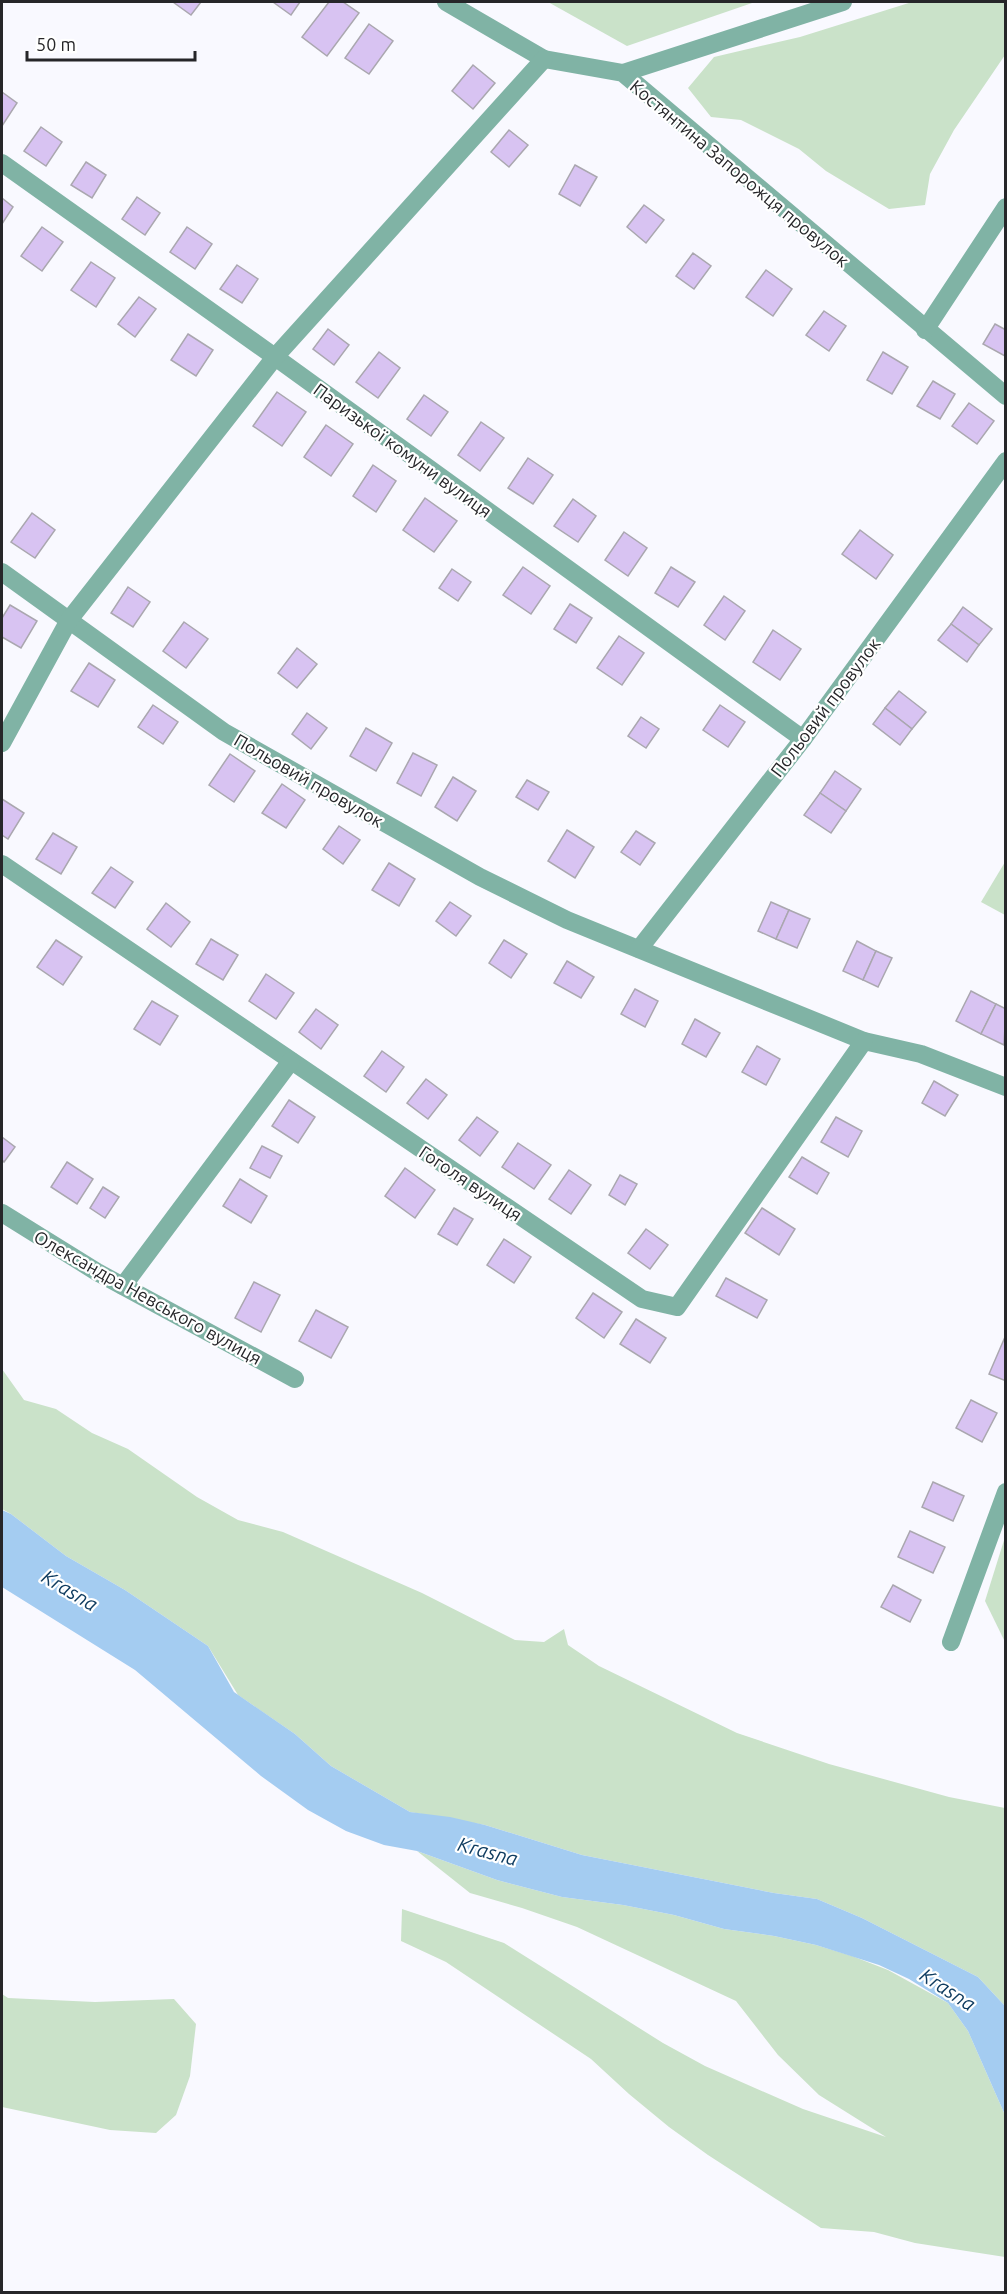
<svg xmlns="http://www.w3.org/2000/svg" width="1007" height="2294" font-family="Ubuntu,sans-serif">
	<rect width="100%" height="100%" fill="#f9f9ff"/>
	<g fill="#cae2c9">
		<path d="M548,2H755L627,46Z"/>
		<path d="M912,2H1005V55L954,130L930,174L925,205L889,209L826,171L799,149L741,120L711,117L688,88L714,57L800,37Z"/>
		<path d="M1005,862V915L981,902Z"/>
		<path d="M2,1369L24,1400L56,1409L92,1433L128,1449L197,1497L238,1520L283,1532L422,1593L515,1640L544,1642L564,1629L568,1645L599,1666L737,1733L829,1764L949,1797L1005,1808V2006L978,1977L862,1918L817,1899L774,1893L582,1855L485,1825L410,1812L331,1766L295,1734L238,1695L208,1646L125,1590L66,1556L11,1514L2,1509Z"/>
		<path d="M1005,1537V1642L985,1601Z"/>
		<path d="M417,1851L497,1880L562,1897L623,1905L674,1915L724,1929L774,1936L816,1945L852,1956L888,1970L948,2003L968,2031L1005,2115V2257L915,2243L874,2232L821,2228L708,2155L669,2127L629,2094L591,2059L446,1962L401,1941L402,1909L504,1943L663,2043L705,2066L803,2109L886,2137L819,2095L778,2055L736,2001L577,1927L522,1908L470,1893Z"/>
		<path d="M2,1994L8,1998L95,2002L174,1999L196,2024L190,2076L176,2115L156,2133L110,2130L2,2107Z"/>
	</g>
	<path fill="#a4ccf1" d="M2,1510L11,1514L66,1556L125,1590L208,1646L234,1692L295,1734L331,1766L410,1812L450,1817L485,1825L582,1855L774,1893L817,1899L862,1918L978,1977L1005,2006V2115L968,2031L948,2003L909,1979L879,1965L816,1945L774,1936L724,1929L674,1915L623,1905L562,1897L497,1880L417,1851L384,1845L346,1831L308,1810L261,1776L135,1670L2,1587Z"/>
	<g fill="#d8c3f2" stroke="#aaa7af" stroke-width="1.5">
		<path d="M173,2H201L191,15Z"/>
		<path d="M273,2H300L291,15Z"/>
		<path d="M329,2H343L359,13L327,56L302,37Z"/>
		<path d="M369,24L393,41L369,74L345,58Z"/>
		<path d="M473,65L495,83L473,109L452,91Z"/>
		<path d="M2,92L17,103L2,126Z"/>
		<path d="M41,127L62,142L46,166L24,151Z"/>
		<path d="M509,130L528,145L509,167L491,152Z"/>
		<path d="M86,162L106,175L92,198L71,185Z"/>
		<path d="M575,165L597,177L580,206L559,194Z"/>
		<path d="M137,197L160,213L145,235L122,219Z"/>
		<path d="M2,198L13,207L2,224Z"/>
		<path d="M644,205L664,220L646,243L627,227Z"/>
		<path d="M42,227L63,242L42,271L21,256Z"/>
		<path d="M187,227L212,244L195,269L170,252Z"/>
		<path d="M693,253L711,266L694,289L676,276Z"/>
		<path d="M91,262L115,278L96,307L71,290Z"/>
		<path d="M237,265L258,279L242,303L220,289Z"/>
		<path d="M766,270L792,289L773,316L746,297Z"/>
		<path d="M139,297L156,309L135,337L118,324Z"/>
		<path d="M824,311L846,326L829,351L806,335Z"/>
		<path d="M995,324L1006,330L1005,356L983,344Z"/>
		<path d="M328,329L349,345L334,365L313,349Z"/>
		<path d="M188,334L213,350L196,376L171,360Z"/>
		<path d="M379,352L400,368L378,398L356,382Z"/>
		<path d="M883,352L908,367L892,394L867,380Z"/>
		<path d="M933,381L955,394L940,419L917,406Z"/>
		<path d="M277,392L306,412L282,446L253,426Z"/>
		<path d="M424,395L448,412L431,436L407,419Z"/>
		<path d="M969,403L994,421L977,444L952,426Z"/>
		<path d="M481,422L504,438L480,471L458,455Z"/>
		<path d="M326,425L353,444L331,476L304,457Z"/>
		<path d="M528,458L553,475L533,504L508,488Z"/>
		<path d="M373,465L396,481L376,512L353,496Z"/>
		<path d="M425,498L457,521L434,552L403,530Z"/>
		<path d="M573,499L596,516L578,542L554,526Z"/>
		<path d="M32,513L55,530L35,558L11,542Z"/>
		<path d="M860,530L893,555L876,579L842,554Z"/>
		<path d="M624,532L647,548L628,576L605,560Z"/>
		<path d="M523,567L550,586L531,614L503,595Z"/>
		<path d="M671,567L695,582L678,607L655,593Z"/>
		<path d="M452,569L471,582L458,601L439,588Z"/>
		<path d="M128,587L150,602L133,627L111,613Z"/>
		<path d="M724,596L745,611L725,640L704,625Z"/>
		<path d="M570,604L592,618L576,643L554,629Z"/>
		<path d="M10,605L37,621L21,648L2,637V618Z"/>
		<path d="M963,607L992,629L979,645L951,624Z"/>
		<path d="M184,622L208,639L186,668L163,651Z"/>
		<path d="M951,624L979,645L967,662L938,640Z"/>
		<path d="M773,630L801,649L780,680L753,662Z"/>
		<path d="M619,636L644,653L622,685L597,668Z"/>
		<path d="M297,648L317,664L297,688L278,673Z"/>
		<path d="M89,663L115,680L98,707L71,691Z"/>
		<path d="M899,691L926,712L912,729L885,708Z"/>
		<path d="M153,705L178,722L163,744L138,727Z"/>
		<path d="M720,705L745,722L728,747L703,730Z"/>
		<path d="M885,708L912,729L900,745L873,724Z"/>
		<path d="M307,713L327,728L311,749L292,734Z"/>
		<path d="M641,717L659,729L646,748L628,736Z"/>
		<path d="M366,728L392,743L376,771L350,756Z"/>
		<path d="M413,753L437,765L421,796L397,783Z"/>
		<path d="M230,754L255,771L234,802L209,785Z"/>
		<path d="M835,771L861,789L846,811L820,793Z"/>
		<path d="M453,777L476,791L457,821L435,807Z"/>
		<path d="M527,780L549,792L538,810L516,797Z"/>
		<path d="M282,784L305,800L286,828L262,813Z"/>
		<path d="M820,793L846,811L831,833L804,815Z"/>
		<path d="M2,799L24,813L8,839L2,835Z"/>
		<path d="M339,826L360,840L343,864L323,849Z"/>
		<path d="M567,830L594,847L575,878L548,861Z"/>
		<path d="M636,831L655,843L640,865L621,852Z"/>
		<path d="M53,833L77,847L61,874L36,859Z"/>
		<path d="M389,863L415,879L399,906L372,890Z"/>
		<path d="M111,867L133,882L115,908L92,893Z"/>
		<path d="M450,902L471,916L456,936L436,921Z"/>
		<path d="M771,902L789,910L776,939L758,931Z"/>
		<path d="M166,903L190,922L171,947L147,929Z"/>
		<path d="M789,910L810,919L797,948L776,939Z"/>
		<path d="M211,939L238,955L223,980L196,964Z"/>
		<path d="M56,940L82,957L63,985L37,967Z"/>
		<path d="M504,940L527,954L511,978L489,963Z"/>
		<path d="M857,941L876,951L863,980L843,971Z"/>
		<path d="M876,951L892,958L878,987L863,980Z"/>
		<path d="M567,961L594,977L581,998L554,983Z"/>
		<path d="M266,974L294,993L276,1019L249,1001Z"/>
		<path d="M635,989L658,1001L645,1027L621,1014Z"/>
		<path d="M971,991L996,1004L981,1034L956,1021Z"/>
		<path d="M152,1001L178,1016L160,1045L134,1029Z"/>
		<path d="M996,1004L1006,1009L1004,1045L981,1034Z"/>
		<path d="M316,1009L338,1025L321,1049L299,1032Z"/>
		<path d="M695,1019L720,1033L706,1057L682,1044Z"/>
		<path d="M757,1046L780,1059L766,1085L742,1072Z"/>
		<path d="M382,1051L404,1067L386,1092L364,1076Z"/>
		<path d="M426,1079L447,1095L428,1119L407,1103Z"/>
		<path d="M934,1081L958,1095L945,1116L922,1103Z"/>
		<path d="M289,1100L315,1117L298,1143L272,1126Z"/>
		<path d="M477,1117L498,1132L480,1156L459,1140Z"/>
		<path d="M836,1117L862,1131L848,1157L821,1142Z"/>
		<path d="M2,1137L15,1147L4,1162L2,1160Z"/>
		<path d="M518,1143L551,1165L534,1189L502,1167Z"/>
		<path d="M262,1146L282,1156L270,1178L250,1168Z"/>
		<path d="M802,1157L829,1173L817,1194L789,1177Z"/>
		<path d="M67,1162L93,1179L77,1204L51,1187Z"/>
		<path d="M405,1168L435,1190L415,1218L385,1196Z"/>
		<path d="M569,1170L591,1185L571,1214L549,1199Z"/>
		<path d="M620,1175L637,1184L625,1205L609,1195Z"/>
		<path d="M240,1179L267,1196L251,1223L223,1206Z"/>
		<path d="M103,1187L119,1197L105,1218L90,1208Z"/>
		<path d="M454,1208L473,1219L457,1245L438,1234Z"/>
		<path d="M762,1208L795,1229L779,1255L745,1233Z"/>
		<path d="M646,1229L668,1245L650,1269L628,1253Z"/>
		<path d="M504,1239L531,1257L514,1283L487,1265Z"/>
		<path d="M726,1278L767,1300L757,1318L716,1296Z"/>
		<path d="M254,1282L280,1295L261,1332L235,1318Z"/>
		<path d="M593,1293L622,1312L604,1338L576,1318Z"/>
		<path d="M316,1310L348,1327L331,1358L299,1341Z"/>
		<path d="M636,1319L666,1338L650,1363L620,1344Z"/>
		<path d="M1005,1337H1006V1381L989,1374Z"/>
		<path d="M971,1400L997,1413L982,1442L956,1428Z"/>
		<path d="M933,1482L964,1496L953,1521L922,1507Z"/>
		<path d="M910,1531L945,1547L933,1573L898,1557Z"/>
		<path d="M893,1585L921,1600L910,1622L881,1607Z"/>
	</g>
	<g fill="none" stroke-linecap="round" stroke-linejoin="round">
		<g stroke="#80b3a5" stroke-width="18">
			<path d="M446,2L544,59L623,73L1006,396"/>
			<path d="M623,73L843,2"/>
			<path d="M2,163L275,357L803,739"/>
			<path d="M925,330L1006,207"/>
			<path d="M2,572L224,732L480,877L567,920L864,1041L921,1054L1006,1087"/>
			<path d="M2,743L69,620L275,357L544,59"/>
			<path d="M2,864L642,1299L677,1307L864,1041"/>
			<path d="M639,949L803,739L1006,461"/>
			<path d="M2,1213L97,1272L295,1379"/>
			<path d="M123,1286L291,1061"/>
			<path d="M951,1642L1006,1492"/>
		</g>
	</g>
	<g text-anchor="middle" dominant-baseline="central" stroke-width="4.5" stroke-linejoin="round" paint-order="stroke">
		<g font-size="18" fill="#262629" stroke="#fff">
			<text transform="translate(740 173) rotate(40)">Костянтина Запорожця провулок</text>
			<text transform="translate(403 450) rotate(36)">Паризької комуни вулиця</text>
			<text transform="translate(825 707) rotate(-53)">Польовий провулок</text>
			<text transform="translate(309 780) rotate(30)">Польовий провулок</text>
			<text transform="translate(471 1183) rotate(34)">Гоголя вулиця</text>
			<text transform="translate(148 1297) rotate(29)">Олександра Невського вулиця</text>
		</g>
		<g font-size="20" font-style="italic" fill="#0f3c60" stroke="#fff">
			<text transform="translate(70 1590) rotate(31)">Krasna</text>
			<text transform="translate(488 1851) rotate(15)">Krasna</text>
			<text transform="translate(948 1989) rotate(33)">Krasna</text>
		</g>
	</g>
	<rect width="1007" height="2294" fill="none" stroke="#262629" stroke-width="6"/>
	<path d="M27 51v9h168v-9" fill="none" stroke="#262629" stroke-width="3"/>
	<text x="36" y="51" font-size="18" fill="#262629" stroke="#ffffff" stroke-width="4.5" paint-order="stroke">50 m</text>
</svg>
